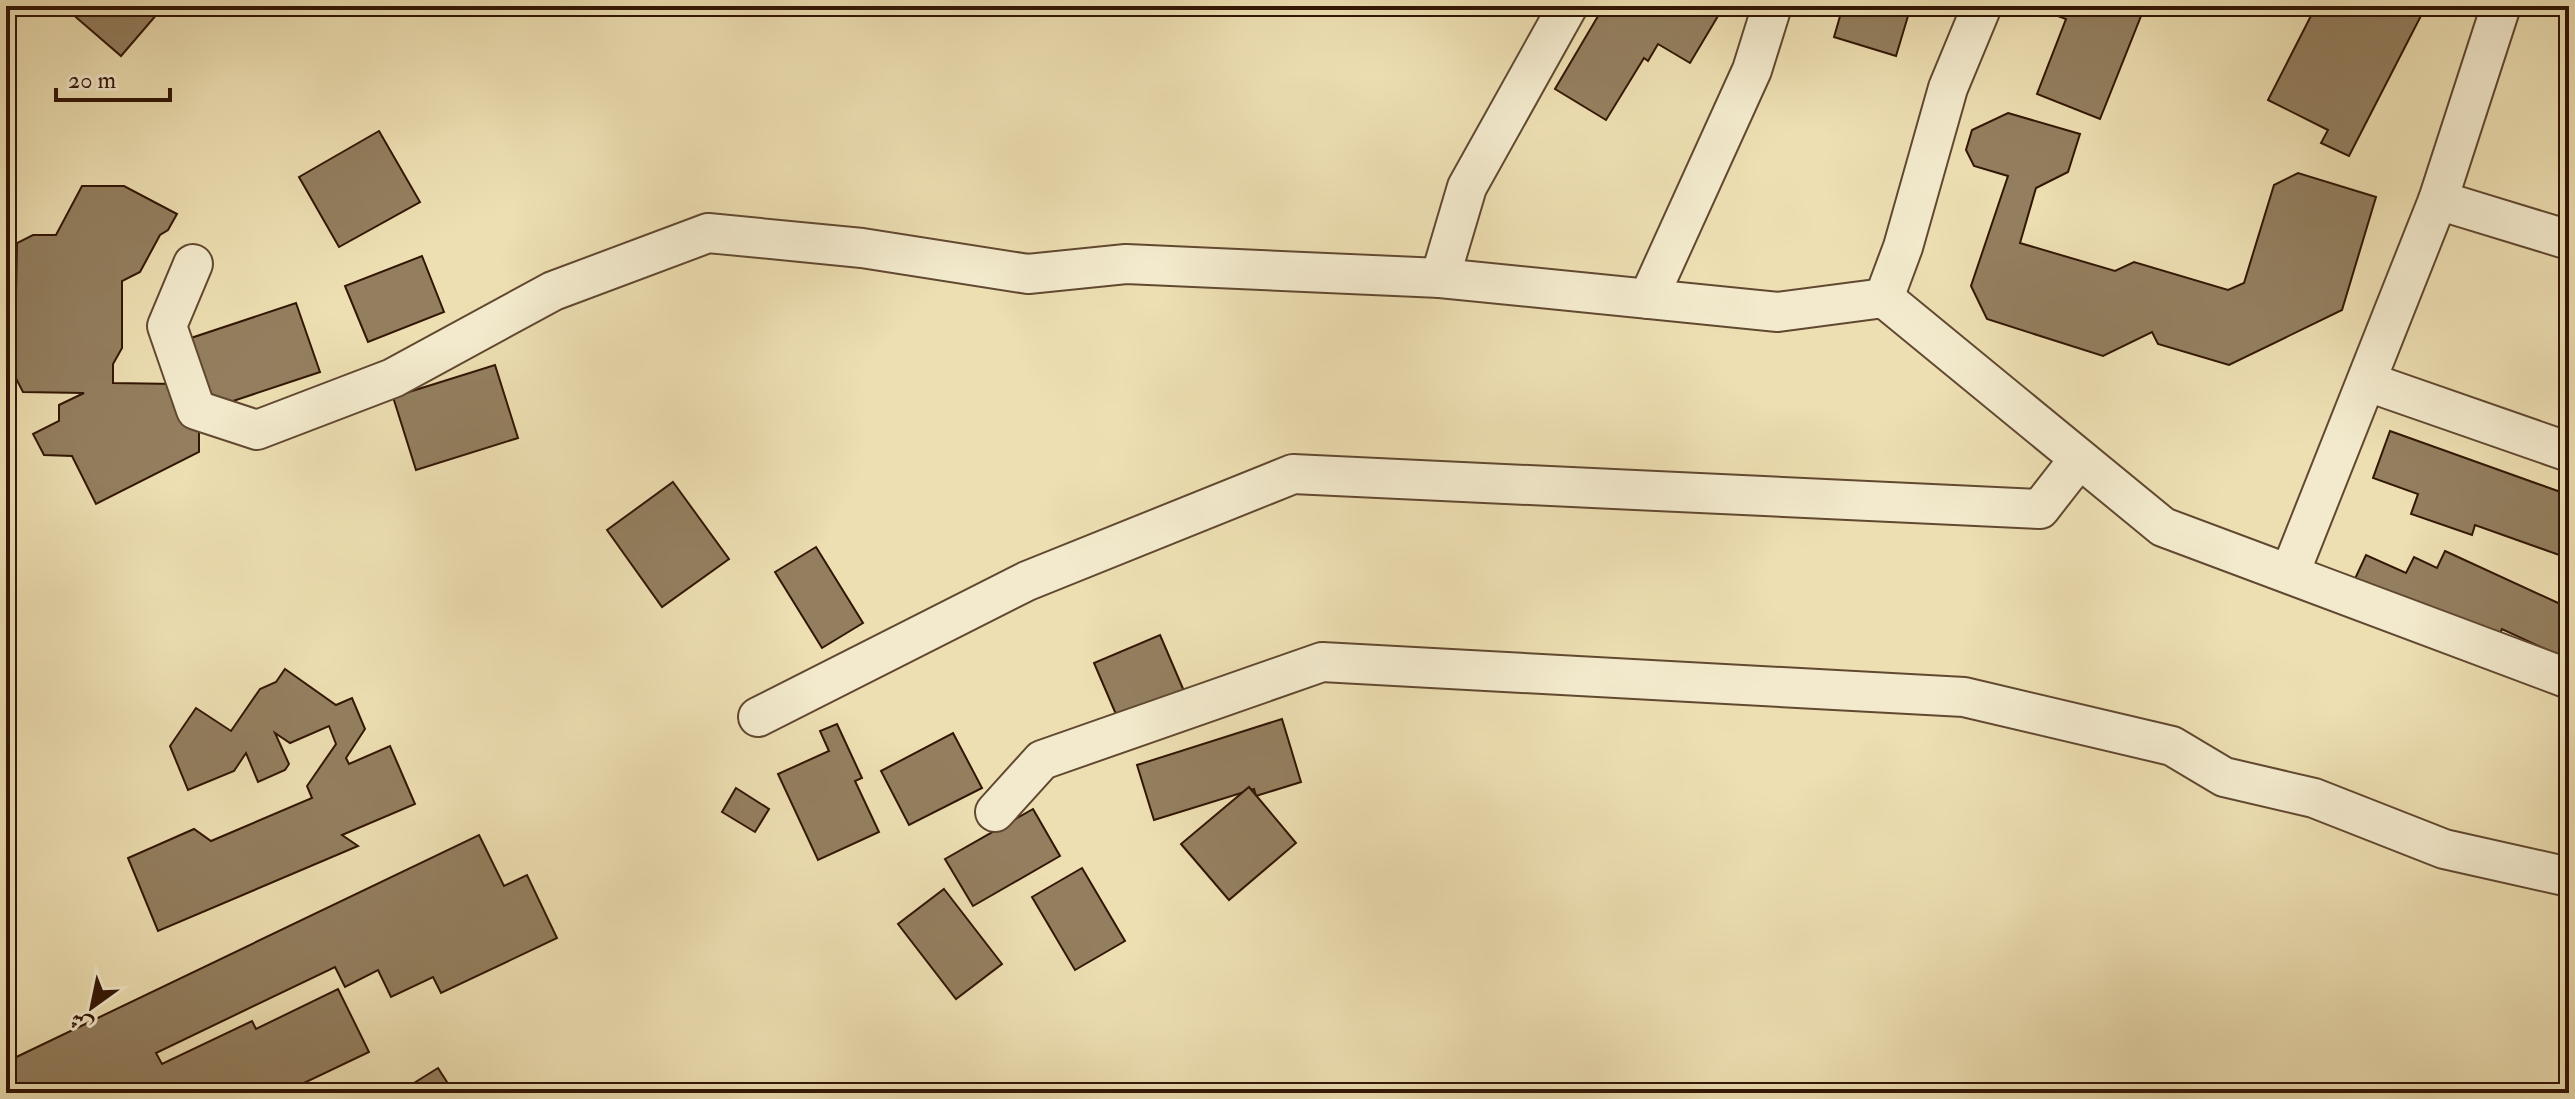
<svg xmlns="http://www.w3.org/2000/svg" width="2575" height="1099" font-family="'IM FELL Double Pica',Amiri,serif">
	<rect width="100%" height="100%" fill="#eddfb2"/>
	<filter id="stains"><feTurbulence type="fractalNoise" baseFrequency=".0025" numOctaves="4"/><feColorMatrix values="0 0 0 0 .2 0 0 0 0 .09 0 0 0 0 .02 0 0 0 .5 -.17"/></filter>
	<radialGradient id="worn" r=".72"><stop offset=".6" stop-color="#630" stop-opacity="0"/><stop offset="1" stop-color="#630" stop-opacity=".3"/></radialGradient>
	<g fill="#937f5f" stroke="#321605" stroke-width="2">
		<path d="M63,6H164L121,56Z"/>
		<path d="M1604,6H1724L1690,63L1658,44L1648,61L1644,58L1606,120L1555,89Z"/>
		<path d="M1843,6H1911L1896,56L1834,37Z"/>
		<path d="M2031,6H2145L2100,119L2037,94L2066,19Z"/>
		<path d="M2316,6H2426L2349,156L2321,143L2328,130L2268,100Z"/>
		<path d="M2008,113L2080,134L2068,172L2036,188L2020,243L2115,271L2134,262L2228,290L2244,283L2274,185L2298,173L2376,197L2342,310L2229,365L2158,344L2152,332L2103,356L1987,319L1971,286L2008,176L1974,166L1966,150L1972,130Z"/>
		<path d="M379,131L420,202L339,247L299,177Z"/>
		<path d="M82,186H124L177,214L168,230L160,235L140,272L122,281V348L113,364V383L176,384L199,428V452L96,504L72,456L44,455L33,434L59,421V405L84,393L23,392L6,359L15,340L17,243L33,235H56Z"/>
		<path d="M422,256L444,312L368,342L345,286Z"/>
		<path d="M296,303L320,372L212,408L188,339Z"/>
		<path d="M495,365L518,438L416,470L393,397Z"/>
		<path d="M2390,431L2569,495V537L2562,556L2475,525L2472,535L2411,514L2418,494L2373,478Z"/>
		<path d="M673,482L729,559L662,607L607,530Z"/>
		<path d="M816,547L863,623L822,648L775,572Z"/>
		<path d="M2445,551L2569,608V660L2502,629L2493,648L2353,583L2366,555L2406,573L2414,557L2437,568Z"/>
		<path d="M1160,635L1187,698L1121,726L1094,663Z"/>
		<path d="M285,669L336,705L352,698L365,729L346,758L349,764L390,746L415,804L342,835L358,846L158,931L128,858L194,829L211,841L312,798L307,786L336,744L329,726L290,743L275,733L289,764L285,770L258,782L246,753L234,771L188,790L170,746L196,708L231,731L260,689L276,682Z"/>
		<path d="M1282,719L1301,782L1256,796L1254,789L1154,820L1137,765Z"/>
		<path d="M837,724L862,778L855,781L879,832L818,860L778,774L829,751L820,731Z"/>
		<path d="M953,733L982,788L909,825L881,771Z"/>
		<path d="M1249,787L1296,843L1229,900L1181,844Z"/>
		<path d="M736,788L769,809L755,832L722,812Z"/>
		<path d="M1033,809L1060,856L973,906L945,859Z"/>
		<path d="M479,835L504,886L527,875L557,938L441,993L433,977L391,997L378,970L345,987L335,967L156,1053L162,1064L252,1021L256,1029L338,989L369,1052L283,1093H6V1062Z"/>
		<path d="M1082,868L1125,941L1075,970L1032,897Z"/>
		<path d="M944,889L1002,964L956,999L898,924Z"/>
		<path d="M438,1068L454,1093H398Z"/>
	</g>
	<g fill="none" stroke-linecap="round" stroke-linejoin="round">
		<g stroke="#614830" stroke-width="42">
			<g id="minor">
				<path d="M2438,200L2569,240"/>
				<path d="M193,264L167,326L196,410L257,430L393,378L553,291L708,233L862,248L1028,274L1126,264L1440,278L1467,187L1568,6"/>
				<path d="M1440,278L1778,312L1884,298L2163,527L2569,679"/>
				<path d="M1884,298L1903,247L1948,88L1982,6"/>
				<path d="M1648,299L1752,70L1772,6"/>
				<path d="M2368,382L2569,452"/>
				<path d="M2290,573L2438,200L2501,6"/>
				<path d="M758,717L1027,581L1293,474L2040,509L2079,459"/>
				<path d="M995,812L1042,760L1322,662L1964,697L2172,746L2224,777L2314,798L2444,849L2569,877"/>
			</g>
		</g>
		<use href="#minor" stroke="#f3eacd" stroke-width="38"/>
	</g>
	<rect width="2575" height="1099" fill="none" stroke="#eddfb2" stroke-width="32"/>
	<rect x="8" y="8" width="2559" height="1083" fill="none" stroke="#321605" stroke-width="4"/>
	<rect x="16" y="16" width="2543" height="1067" fill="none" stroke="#321605" stroke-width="2"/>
	<g transform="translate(92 1007) rotate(213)" stroke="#f3eacd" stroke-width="6" paint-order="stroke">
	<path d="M0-6L14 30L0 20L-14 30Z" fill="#321605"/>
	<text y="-12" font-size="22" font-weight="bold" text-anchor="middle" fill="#321605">ش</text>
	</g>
	<path d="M56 88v12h114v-12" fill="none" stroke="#321605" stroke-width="4"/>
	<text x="68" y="88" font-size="24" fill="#321605" stroke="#f3eacd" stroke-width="6" paint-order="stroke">20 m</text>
	<rect width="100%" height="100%" filter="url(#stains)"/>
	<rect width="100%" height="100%" fill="url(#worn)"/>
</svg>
